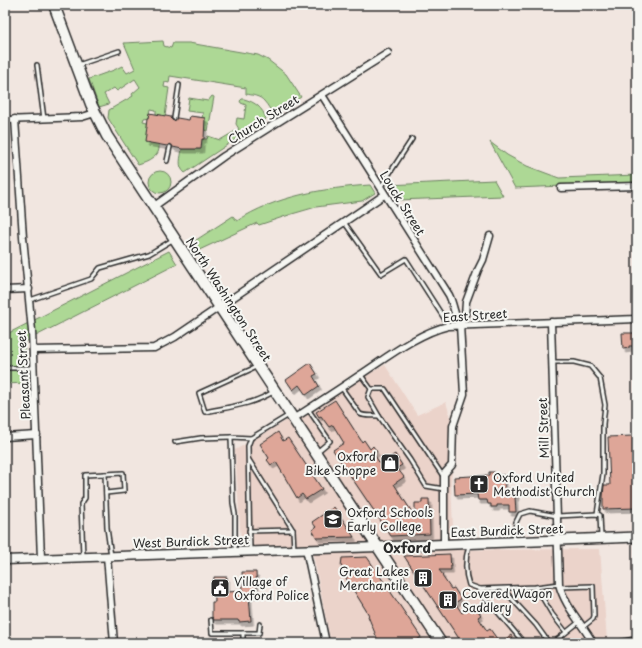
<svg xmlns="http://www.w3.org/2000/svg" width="642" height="648" font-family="'Playpen Sans',sans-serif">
	<defs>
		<filter id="shadow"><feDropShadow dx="2.5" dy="4" stdDeviation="0" flood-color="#0004"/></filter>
	</defs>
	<rect width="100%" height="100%" fill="#f1e6e0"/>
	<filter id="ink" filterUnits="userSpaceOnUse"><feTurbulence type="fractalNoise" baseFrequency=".025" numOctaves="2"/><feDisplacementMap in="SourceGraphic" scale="8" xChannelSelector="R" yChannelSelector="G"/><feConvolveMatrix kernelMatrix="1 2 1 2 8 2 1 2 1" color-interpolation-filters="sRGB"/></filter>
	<g filter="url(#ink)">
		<path fill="#ebd3ca" d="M385,365L417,415L446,402L455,434L451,483L454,550L600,549L607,641L584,642L585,643H331L313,554L242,557L235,450Z"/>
		<g fill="#add895" stroke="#6c8260">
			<path d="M163,41L164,46L171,48L173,43H189L258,55L268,60L286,74L301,97L275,114C270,111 268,105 264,101C260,96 252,95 246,94V88L170,76L169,83L165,82L164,87L169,88L165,116L156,114V110L151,109L149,118L144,119L143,122L147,123C153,133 167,148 153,158C148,162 144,163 138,165L108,118L109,110L133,96L132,94L140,87L135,79L117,91L114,88L104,94L109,104L99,107L89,79L114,70L122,66L127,73L135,69L124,43Z"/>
			<path d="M212,96L214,97L208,131L204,130L205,118H202L203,113L187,111L189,98L208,101Z"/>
			<path d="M244,99C255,102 263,108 266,119L185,173C177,166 181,158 182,149H200L202,139H207L208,136L220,140L239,129L236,124L237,118L244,119L246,105L241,103L240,101L242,99Z"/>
			<path d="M490,142L507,155L527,166L559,178L637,175V183L515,188Z"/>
			<circle cx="160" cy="182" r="11"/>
			<path d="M494,180L503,196L398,200L388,185Z"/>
			<path d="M370,185L375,193L362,201L316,207L292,214L259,225L257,223L195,252L190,244L233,216L237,221C275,196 325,188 370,185Z"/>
			<path d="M169,251L177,264L24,342L26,383L5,384V335Z"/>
		</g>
		<g fill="#dea698" stroke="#2b2b2b" filter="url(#shadow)">
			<path d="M150,113L171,117L172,120L174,121L177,118L189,120L190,116L205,118L204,139H202L201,149H182L173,147L170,144L167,146L145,142L148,118H149Z"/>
			<path d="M622,333H637V346H629V348L623,349Z"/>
			<path d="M310,363L317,374L313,376L319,386L306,395L299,385L293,390L286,380Z"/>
			<path d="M335,400L362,442L364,440L370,449L373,446L377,452L374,454L380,464L395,454L402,465L397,468L404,477L394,484L415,517V503H422V499H429L430,534L391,536L333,450L344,443L333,425L329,427L321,416L319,417L316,412Z"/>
			<path d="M278,432L283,441L288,438L322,489L306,499L302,494L297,498L276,462L271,465L267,460L269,458L260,444Z"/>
			<path d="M632,436L635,439L637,508L603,509V497L604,485H610L608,437Z"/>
			<path d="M489,472H495V475H504L505,489H517V497H515L516,512H509V505H497V507H491V504H488L487,500H478L477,494L455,495L454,477L489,475Z"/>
			<path d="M334,507L341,517L354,537L317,538L312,530L316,527L312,522Z"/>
			<path d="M450,554L451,570H439L443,575L442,576L451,589L454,588L461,599L455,603L462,613L474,605L481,615L478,617L487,631L490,629L500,643L511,635L516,643H462L404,556Z"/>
			<path d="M367,557L421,637L413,643H379L368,616L369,615L346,578L348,576L341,566L342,558Z"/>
			<path d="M242,572H256L257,594L249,595L251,621L239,622L238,620H214L212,617V602H215L214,577H227V592L243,591Z"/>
		</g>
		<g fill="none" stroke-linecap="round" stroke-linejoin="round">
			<g stroke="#2b2b2b" stroke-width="6">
				<g id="service">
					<path d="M37,65L44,119"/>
					<path d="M78,65L119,51"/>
					<path d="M174,118L179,85"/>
					<path d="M167,161L170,147"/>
					<path d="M380,188L412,139"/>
					<path d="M344,222L381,274L406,259L449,326"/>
					<path d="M30,300L91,279L100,268L149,254L174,239"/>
					<path d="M552,362H574L590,366L600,378L605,405L603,424V474L597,514"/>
					<path d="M256,367L199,393L205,412C229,407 252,405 273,392"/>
					<path d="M5,368H33"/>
					<path d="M361,375L371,389L368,397L379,416"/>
					<path d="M341,387L360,414C366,417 372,415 379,416L410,460L426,486L444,489"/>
					<path d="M371,389H385L443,476"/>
					<path d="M308,409L330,441L317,452"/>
					<path d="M175,442L201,438L231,437"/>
					<path d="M249,460L293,530L294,550"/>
					<path d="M105,474L123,473L124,491L106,493"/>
					<path d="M249,531L293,530"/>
					<path d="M513,540L516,522L520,514L530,511L557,516L597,514L600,515L601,537"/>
					<path d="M469,545C465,559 464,571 469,585L480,589"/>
					<path d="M250,550L248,446L251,438L289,415"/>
					<path d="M235,552V514L233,503L231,437L251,438"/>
					<path d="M83,556L81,504L85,498V475L105,474L107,528L111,556"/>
					<path d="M536,587L552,614L566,632"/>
					<path d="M560,587L593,586L594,616L593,619L583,627"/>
					<path d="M503,589L536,625L549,643"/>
					<path d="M211,620L212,633H259L260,624"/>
					<path d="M243,633V643"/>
					<path d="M524,643L496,610L485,599L480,589L536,587L559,584"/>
					<path d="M553,643L579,622"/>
				</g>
			</g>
			<g stroke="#2b2b2b" stroke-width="9">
				<g id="minor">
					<path d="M322,95L449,295C454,305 454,316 460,325L464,394L453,426L452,465L444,474V544"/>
					<path d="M15,119L23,237L32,331L41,558"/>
					<path d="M5,120L82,117L95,113"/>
					<path d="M561,188L637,186"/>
					<path d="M153,207L224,156L388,53"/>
					<path d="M5,290L29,289"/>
					<path d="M551,322L559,584C565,607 582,623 593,643"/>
					<path d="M460,325L465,315L466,302L478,270L483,260L490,236"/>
					<path d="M33,350L154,348L175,337L384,195"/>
					<path d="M293,419C316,404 338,390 360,375C386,358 418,333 448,326L637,319"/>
					<path d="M5,437L37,435"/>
					<path d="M306,549L326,643"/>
					<path d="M107,556L114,643"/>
					<path d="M622,643L637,640"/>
				</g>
			</g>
			<g stroke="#2b2b2b" stroke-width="11">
				<path id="tertiary" d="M5,560L378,547"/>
			</g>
			<g stroke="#2b2b2b" stroke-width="12">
				<path id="secondary" d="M378,547L637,537"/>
			</g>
			<g stroke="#2b2b2b" stroke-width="13">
				<path id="primary" d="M54,5L91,104L107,136L441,643"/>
			</g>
			<use href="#service" stroke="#f6f6f2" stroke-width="3"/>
			<use href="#minor" stroke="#f6f6f2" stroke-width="6"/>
			<use href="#tertiary" stroke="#f6f6f2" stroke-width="8"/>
			<use href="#secondary" stroke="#f6f6f2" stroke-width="9"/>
			<use href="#primary" stroke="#f6f6f2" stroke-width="10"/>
		</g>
	</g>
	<defs>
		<g id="shop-square" transform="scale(1)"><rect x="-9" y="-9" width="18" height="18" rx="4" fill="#2b2b2b" stroke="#f6f6f2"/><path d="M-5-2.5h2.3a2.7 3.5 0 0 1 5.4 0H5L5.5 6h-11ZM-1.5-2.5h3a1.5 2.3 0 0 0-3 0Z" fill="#fff"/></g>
		<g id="church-square" transform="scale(1)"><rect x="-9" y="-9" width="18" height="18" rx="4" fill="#2b2b2b" stroke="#f6f6f2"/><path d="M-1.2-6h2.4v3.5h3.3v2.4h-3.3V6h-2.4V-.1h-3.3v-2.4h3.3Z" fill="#fff"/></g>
		<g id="school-square" transform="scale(1)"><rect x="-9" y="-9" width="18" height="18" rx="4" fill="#2b2b2b" stroke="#f6f6f2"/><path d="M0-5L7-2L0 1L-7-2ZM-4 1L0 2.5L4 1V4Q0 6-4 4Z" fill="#fff"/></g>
		<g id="building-square" transform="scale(1)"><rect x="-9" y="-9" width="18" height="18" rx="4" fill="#2b2b2b" stroke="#f6f6f2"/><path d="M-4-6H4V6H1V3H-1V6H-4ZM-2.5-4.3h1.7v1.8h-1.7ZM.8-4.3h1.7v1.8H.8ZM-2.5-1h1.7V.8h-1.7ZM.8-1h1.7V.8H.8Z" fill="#fff"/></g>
		<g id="civic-square" transform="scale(1)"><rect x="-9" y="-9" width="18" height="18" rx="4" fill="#2b2b2b" stroke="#f6f6f2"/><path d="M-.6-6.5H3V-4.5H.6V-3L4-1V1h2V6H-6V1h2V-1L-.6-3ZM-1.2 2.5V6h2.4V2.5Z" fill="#fff"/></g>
	</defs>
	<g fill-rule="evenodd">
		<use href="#shop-square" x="390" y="463"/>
		<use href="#church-square" x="479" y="484"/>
		<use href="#school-square" x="333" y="519"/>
		<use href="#building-square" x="423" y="578"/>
		<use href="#civic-square" x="220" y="588"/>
		<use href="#building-square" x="448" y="600"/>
	</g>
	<g text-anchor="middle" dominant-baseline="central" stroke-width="4" stroke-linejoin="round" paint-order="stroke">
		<g font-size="12" fill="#2b2b2b" stroke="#f6f6f2">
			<text transform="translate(263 119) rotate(-32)">Church Street</text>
			<text transform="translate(403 203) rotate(58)">Louck Street</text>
			<text transform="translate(229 299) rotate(57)">North Washington Street</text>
			<text transform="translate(475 315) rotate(-4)">East Street</text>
			<text transform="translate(23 375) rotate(-93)">Pleasant Street</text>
			<text transform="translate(543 428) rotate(-92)">Mill Street</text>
			<text transform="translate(507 530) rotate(-2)">East Burdick Street</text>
			<text transform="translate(191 541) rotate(-2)">West Burdick Street</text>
		</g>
		<g font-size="12" fill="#2b2b2b" stroke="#f6f6f2" text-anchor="start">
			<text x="376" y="456" text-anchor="end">Oxford<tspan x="376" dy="14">Bike Shoppe</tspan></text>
			<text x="493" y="477">Oxford United<tspan x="493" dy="14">Methodist Church</tspan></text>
			<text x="347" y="512">Oxford Schools<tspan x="347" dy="14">Early College</tspan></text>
			<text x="409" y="571" text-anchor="end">Great Lakes<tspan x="409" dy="14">Merchantile</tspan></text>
			<text x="234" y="581">Village of<tspan x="234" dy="14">Oxford Police</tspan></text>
			<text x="462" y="593">Covered Wagon<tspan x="462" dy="14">Saddlery</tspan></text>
		</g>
		<g font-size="14" font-weight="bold" fill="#2b2b2b" stroke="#f6f6f2">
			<text x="407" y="547">Oxford</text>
		</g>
	</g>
	<rect width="642" height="648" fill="none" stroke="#f6f6f2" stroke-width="20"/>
	<rect x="10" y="10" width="622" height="628" fill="none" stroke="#2b2b2b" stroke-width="1.5" filter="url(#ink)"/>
</svg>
